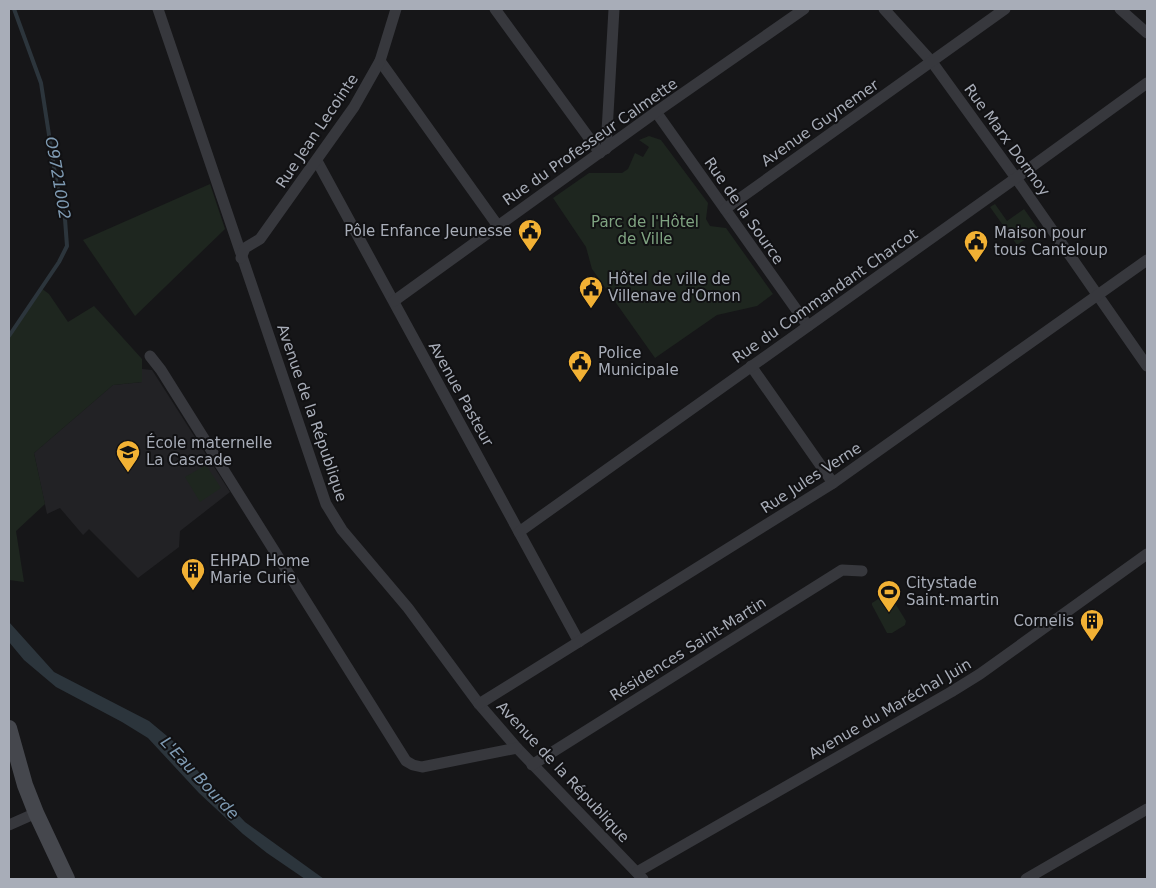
<svg xmlns="http://www.w3.org/2000/svg" width="1156" height="888" font-family="'DejaVu Sans',sans-serif">
	<rect width="100%" height="100%" fill="#161618"/>
	<path fill="#222225" d="M142,369L152,370L230,492L180,531L179,547L138,578L89,529L83,535L60,508L47,514L34,453L113,385L142,382Z"/>
	<g fill="#1e261f">
		<path d="M649,136L661,140L708,203L706,219L710,226L726,228L773,294L757,306L717,315L655,358L592,269L586,247L553,198L589,173H622L628,169L635,153L643,157L649,147L639,140Z"/>
		<path d="M210,184L225,229L135,316L83,240Z"/>
		<path d="M995,204L1007,221L1024,209L1039,230L1017,245L990,207Z"/>
		<path d="M41,288L49,294L68,322L94,306L142,359V382L113,385L34,453L45,504L16,531L24,582L9,580V336Z"/>
		<path d="M206,465L221,488L200,502L185,477Z"/>
		<path d="M886,594L890,595L906,621L905,625L892,633H887L872,605V603Z"/>
	</g>
	<path fill="#2c353c" d="M9,622L54,672L149,721L173,741L208,783L245,822L324,879H305L267,853L243,834L199,793L148,738L122,722L56,687L24,660L9,642Z"/>
	<g fill="none" stroke-linecap="round" stroke-linejoin="round">
		<path stroke="#2c353c" stroke-width="4" d="M9,336L59,262L67,246L65,219L56,180L41,83L14,9"/>
		<g stroke="#37383d" stroke-width="11">
			<path d="M158,9L326,504L342,530L408,608L479,704L517,748L643,879"/>
			<path d="M495,9L600,153"/>
			<path d="M884,9L932,62L1016,178L1147,366"/>
			<path d="M1120,9L1147,33"/>
			<path d="M380,61L498,226"/>
			<path d="M656,112L808,326"/>
			<path d="M606,149L614,9"/>
			<path d="M317,161L579,642"/>
			<path d="M725,209L1005,9"/>
			<path d="M241,258L245,248L260,239L354,107L380,61L396,9"/>
			<path d="M394,301L656,112L804,9"/>
			<path d="M150,356L161,370L406,761L413,765L422,767L517,748"/>
			<path d="M751,366L833,483"/>
			<path d="M519,532L1016,178L1147,83"/>
			<path d="M479,704L833,483L1147,260"/>
			<path d="M532,765L842,570L862,571"/>
			<path d="M9,825L36,813"/>
			<path d="M637,872L951,692L980,674L1147,554"/>
			<path d="M1026,879L1147,809"/>
		</g>
		<path stroke="#45474d" stroke-width="16" d="M9,728L25,785L36,813L67,879"/>
	</g>
	<defs>
		<g id="civic-pin" transform="scale(1.25)"><path d="M0 17L-7.5 6A9.5 9.5 0 1 1 7.5 6Z" fill="#f2b134" stroke="#111113"/><path d="M-.6-6.5H3V-4.5H.6V-3L4-1V1h2V6H-6V1h2V-1L-.6-3ZM-1.2 2.5V6h2.4V2.5Z" fill="#111"/></g>
		<g id="school-pin" transform="scale(1.25)"><path d="M0 17L-7.5 6A9.5 9.5 0 1 1 7.5 6Z" fill="#f2b134" stroke="#111113"/><path d="M0-5L7-2L0 1L-7-2ZM-4 1L0 2.5L4 1V4Q0 6-4 4Z" fill="#111"/></g>
		<g id="building-pin" transform="scale(1.25)"><path d="M0 17L-7.5 6A9.5 9.5 0 1 1 7.5 6Z" fill="#f2b134" stroke="#111113"/><path d="M-4-6H4V6H1V3H-1V6H-4ZM-2.5-4.3h1.7v1.8h-1.7ZM.8-4.3h1.7v1.8H.8ZM-2.5-1h1.7V.8h-1.7ZM.8-1h1.7V.8H.8Z" fill="#111"/></g>
		<g id="stadium-pin" transform="scale(1.25)"><path d="M0 17L-7.5 6A9.5 9.5 0 1 1 7.5 6Z" fill="#f2b134" stroke="#111113"/><path d="M0-5a6.5 5 0 1 0 0 10a6.5 5 0 1 0 0-10ZM-3.5-1.8h7v3.6h-7Z" fill="#111"/></g>
	</defs>
	<g fill-rule="evenodd">
		<use href="#civic-pin" x="530" y="231"/>
		<use href="#civic-pin" x="976" y="242"/>
		<use href="#civic-pin" x="591" y="288"/>
		<use href="#civic-pin" x="580" y="362"/>
		<use href="#school-pin" x="128" y="452"/>
		<use href="#building-pin" x="193" y="570"/>
		<use href="#stadium-pin" x="889" y="592"/>
		<use href="#building-pin" x="1092" y="621"/>
	</g>
	<g text-anchor="middle" dominant-baseline="central" stroke-width="4" stroke-linejoin="round" paint-order="stroke">
		<g font-size="15" fill="#a8adb8" stroke="#111113">
			<text transform="translate(820 123) rotate(-35)">Avenue Guynemer</text>
			<text transform="translate(317 131) rotate(-56)">Rue Jean Lecointe</text>
			<text transform="translate(1007 140) rotate(54)">Rue Marx Dormoy</text>
			<text transform="translate(590 142) rotate(-35)">Rue du Professeur Calmette</text>
			<text transform="translate(744 211) rotate(55)">Rue de la Source</text>
			<text transform="translate(825 296) rotate(-35)">Rue du Commandant Charcot</text>
			<text transform="translate(461 394) rotate(61)">Avenue Pasteur</text>
			<text transform="translate(312 413) rotate(71)">Avenue de la République</text>
			<text transform="translate(811 478) rotate(-33)">Rue Jules Verne</text>
			<text transform="translate(688 649) rotate(-32)">Résidences Saint-Martin</text>
			<text transform="translate(890 709) rotate(-30)">Avenue du Maréchal Juin</text>
			<text transform="translate(563 772) rotate(47)">Avenue de la République</text>
		</g>
		<g font-size="15" fill="#7fa381" stroke="#111113">
			<text x="645" y="222">Parc de l'Hôtel<tspan x="645" dy="17">de Ville</tspan></text>
		</g>
		<g font-size="15" fill="#a8adb8" stroke="#111113" text-anchor="start">
			<text x="512" y="231" text-anchor="end">Pôle Enfance Jeunesse</text>
			<text x="994" y="233">Maison pour<tspan x="994" dy="17">tous Canteloup</tspan></text>
			<text x="608" y="279">Hôtel de ville de<tspan x="608" dy="17">Villenave d'Ornon</tspan></text>
			<text x="598" y="353">Police<tspan x="598" dy="17">Municipale</tspan></text>
			<text x="146" y="443">École maternelle<tspan x="146" dy="17">La Cascade</tspan></text>
			<text x="210" y="561">EHPAD Home<tspan x="210" dy="17">Marie Curie</tspan></text>
			<text x="906" y="583">Citystade<tspan x="906" dy="17">Saint-martin</tspan></text>
			<text x="1074" y="621" text-anchor="end">Cornelis</text>
		</g>
		<g font-size="16" font-style="italic" fill="#7f9bb3" stroke="#111113">
			<text transform="translate(58 178) rotate(80)">O9721002</text>
			<text transform="translate(200 778) rotate(47)">L'Eau Bourde</text>
		</g>
	</g>
	<rect width="1156" height="888" fill="none" stroke="#a8adb8" stroke-width="20"/>
</svg>
